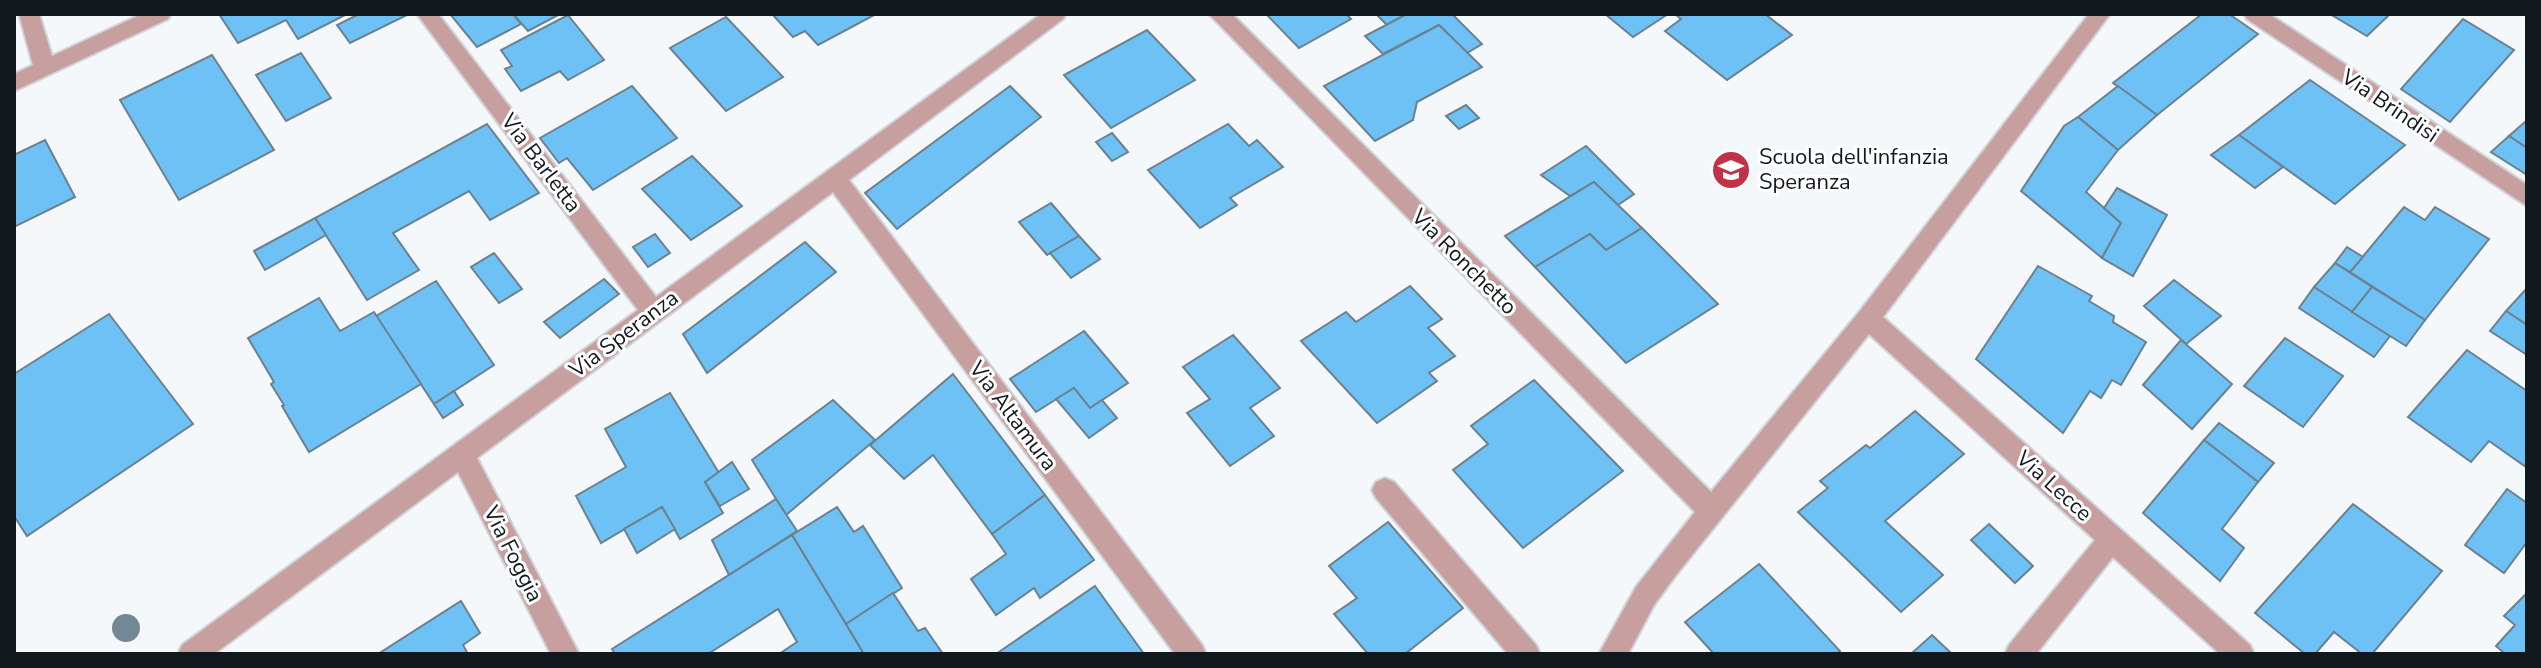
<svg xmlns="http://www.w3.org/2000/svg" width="2541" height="668" font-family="'Nunito Sans',sans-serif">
	<rect width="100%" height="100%" fill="#f4f8fb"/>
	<g fill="#6ec1f4" stroke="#6c818f" stroke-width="2">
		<path d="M219,14H347L298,39L286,20L238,43Z"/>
		<path d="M359,14H406L407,15L350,43L337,25Z"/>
		<path d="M450,14H513L521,24L477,47Z"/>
		<path d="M513,14H560L528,31Z"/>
		<path d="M772,14H876L818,45L805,31L793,37Z"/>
		<path d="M1266,14H1346L1351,19L1299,48Z"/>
		<path d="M1376,14H1407L1387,25Z"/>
		<path d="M1407,14H1452L1482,44L1467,53L1439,25L1383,54L1365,36Z"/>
		<path d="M1605,14H1668L1633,37Z"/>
		<path d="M1675,14H1765L1792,35L1727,80L1665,31L1681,19Z"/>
		<path d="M2202,14H2229L2258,34L2157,115L2113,83Z"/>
		<path d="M2330,14H2390L2367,36Z"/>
		<path d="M568,15L604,60L568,80L560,71L521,91L505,69L512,66L501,50Z"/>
		<path d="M726,17L783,77L726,111L670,48Z"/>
		<path d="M2463,19L2514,50L2450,122L2401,89Z"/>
		<path d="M1439,25L1482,67L1417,102L1413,120L1375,141L1324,86Z"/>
		<path d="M1147,30L1195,80L1111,128L1064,75Z"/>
		<path d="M301,53L331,98L286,121L256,75Z"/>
		<path d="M212,55L274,150L179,200L120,100Z"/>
		<path d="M2310,80L2405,145L2335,204L2239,135Z"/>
		<path d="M632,86L677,138L593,190L567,158L559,163L540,138Z"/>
		<path d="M1010,86L1041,117L897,229L865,193Z"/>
		<path d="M2118,86L2157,115L2118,150L2078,117Z"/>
		<path d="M1466,105L1479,118L1459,129L1446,116Z"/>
		<path d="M2078,117L2118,150L2086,192L2121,223L2102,258L2021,191L2064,126Z"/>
		<path d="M2526,121L2527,122V148L2509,136Z"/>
		<path d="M487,124L539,193L490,220L469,191L393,233L419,270L367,300L315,218Z"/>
		<path d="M1228,124L1249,146L1257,140L1283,167L1230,198L1237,205L1200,228L1148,170Z"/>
		<path d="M1112,133L1128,152L1112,161L1096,142Z"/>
		<path d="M2239,135L2283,167L2255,188L2211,155Z"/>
		<path d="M2509,136L2527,148V175L2491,152Z"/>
		<path d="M45,140L75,197L14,227V155Z"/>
		<path d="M1586,146L1634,194L1618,205L1594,182L1570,196L1541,175Z"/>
		<path d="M692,156L742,206L691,240L642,189Z"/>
		<path d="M1594,182L1642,228L1606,250L1590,234L1535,267L1505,236Z"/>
		<path d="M2117,188L2167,215L2133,276L2102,258L2121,223L2104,208Z"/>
		<path d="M1051,203L1079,236L1047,255L1019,222Z"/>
		<path d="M2404,207L2425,220L2435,207L2489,239L2425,320L2350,272Z"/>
		<path d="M315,218L326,235L265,270L254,251Z"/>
		<path d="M1642,228L1718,304L1626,363L1535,267L1590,234L1606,250Z"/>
		<path d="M655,234L670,253L648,267L633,247Z"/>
		<path d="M1079,236L1100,259L1071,278L1050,253Z"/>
		<path d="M805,242L836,272L707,373L683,334Z"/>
		<path d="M2347,247L2363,257L2350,272L2335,263Z"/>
		<path d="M494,253L522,289L499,303L471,267Z"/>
		<path d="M2335,263L2372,287L2352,312L2314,287Z"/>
		<path d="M2038,266L2092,296L2089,301L2114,316L2113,322L2146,342L2121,385L2112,380L2101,398L2090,391L2063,433L1976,359Z"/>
		<path d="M604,279L619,294L560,338L544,322Z"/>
		<path d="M2174,280L2221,316L2186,344L2144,306Z"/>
		<path d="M436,281L494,365L434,404L376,316Z"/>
		<path d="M1410,286L1442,319L1428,328L1455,356L1429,373L1437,381L1377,423L1301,341L1346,312L1356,322Z"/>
		<path d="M2314,287L2390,336L2374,357L2299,308Z"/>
		<path d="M2372,287L2425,320L2406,346L2352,312Z"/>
		<path d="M2527,288V325L2506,311Z"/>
		<path d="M319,298L340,331L374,312L421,384L309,452L282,406L284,405L271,384L274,382L248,338Z"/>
		<path d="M2506,311L2527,325V355L2490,331Z"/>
		<path d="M109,314L193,424L27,536L14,516V374Z"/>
		<path d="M1084,331L1128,383L1090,408L1074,388L1036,412L1010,379Z"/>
		<path d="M1233,335L1280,388L1250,408L1274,436L1230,466L1187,413L1210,399L1183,367Z"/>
		<path d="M2285,338L2343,376L2303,427L2244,386Z"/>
		<path d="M2181,340L2232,384L2192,429L2143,385Z"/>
		<path d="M2467,350L2527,391L2526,467L2489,441L2471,462L2408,417Z"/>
		<path d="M953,374L1045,495L992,534L933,455L904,479L870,445Z"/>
		<path d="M1534,380L1623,471L1523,548L1453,470L1488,444L1471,426Z"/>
		<path d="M1074,388L1090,408L1102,400L1117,418L1089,438L1056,399Z"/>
		<path d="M454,391L463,405L443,418L434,404Z"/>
		<path d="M670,393L719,473L705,482L723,513L680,539L662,507L601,543L576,496L626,467L605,429Z"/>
		<path d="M833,400L875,440L786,515L752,460Z"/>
		<path d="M1915,411L1964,454L1885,521L1943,575L1901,612L1798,512L1828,488L1820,481L1866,445L1870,448Z"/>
		<path d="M2219,423L2274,463L2258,482L2204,440Z"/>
		<path d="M2204,440L2258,482L2222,529L2244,548L2220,581L2143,513Z"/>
		<path d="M732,462L749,489L720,506L705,482Z"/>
		<path d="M2507,489L2527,503V542L2504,573L2465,545Z"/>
		<path d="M1045,495L1094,560L1040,598L1034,588L996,615L971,579L1006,554L992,534Z"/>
		<path d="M776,499L797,531L729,575L712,540Z"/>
		<path d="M2353,504L2442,571L2372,654H2362L2334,632L2315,654H2305L2255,613Z"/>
		<path d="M662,507L675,529L637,553L624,529Z"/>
		<path d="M837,507L854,532L863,526L902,588L846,624L792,535Z"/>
		<path d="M1388,522L1463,608L1405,654H1368L1334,614L1357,598L1329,566Z"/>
		<path d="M1989,524L2033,566L2015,583L1971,540Z"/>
		<path d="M792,535L864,654H779L797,642L778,609L708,654H615L612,649Z"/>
		<path d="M1759,564L1840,651L1836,654H1714L1685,622Z"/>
		<path d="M1095,586L1144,654H996Z"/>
		<path d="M893,593L918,631L925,628L943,654H864L846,624Z"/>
		<path d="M2527,593V654H2505L2496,646L2515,625L2504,616Z"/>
		<path d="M461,601L480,633L463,645L468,654H378Z"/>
		<path d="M1932,635L1952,654H1911Z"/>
	</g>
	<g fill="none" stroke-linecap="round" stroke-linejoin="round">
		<g stroke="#d0d4d8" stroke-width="4">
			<g id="minor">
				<path d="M19,14H39L52,56L142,14H171L168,19L14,91V74L33,65Z"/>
				<path d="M417,14H438L656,297L1041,14H1066L1063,19L849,180L1202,645L1206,654H1175L833,192L477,458L579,654H551L458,472L214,654H178L182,645L638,310Z"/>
				<path d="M1209,14H1232L1711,492L1860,311L2089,14H2110L1883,317L2250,645L2254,654H2220L2113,557L2036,654H2005L2009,645L2095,540L1869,334L1676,575L1654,605L1628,654H1599L1636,587L1695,512Z"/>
				<path d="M2244,14H2269L2527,185V206L2247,19Z"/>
				<path d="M1385,478L1394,482L1536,645L1540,654H1508L1376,498L1372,490L1376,482Z"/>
			</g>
		</g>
		<use href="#minor" fill="#c89f9f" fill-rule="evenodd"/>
	</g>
	<circle fill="#728995" cx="126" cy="628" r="14"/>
	<defs>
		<g id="school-disc" transform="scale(2)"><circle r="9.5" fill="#c23246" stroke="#fff"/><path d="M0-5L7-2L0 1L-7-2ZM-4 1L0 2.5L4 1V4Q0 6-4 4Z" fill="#fff"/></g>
	</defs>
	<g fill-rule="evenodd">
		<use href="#school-disc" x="1731" y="170"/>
	</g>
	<g text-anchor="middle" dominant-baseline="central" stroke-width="6" stroke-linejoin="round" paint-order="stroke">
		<g font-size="22" fill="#11191f" stroke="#fff">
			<text transform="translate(2390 106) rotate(34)">Via Brindisi</text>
			<text transform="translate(541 163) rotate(53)">Via Barletta</text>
			<text transform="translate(1464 262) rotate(45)">Via Ronchetto</text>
			<text transform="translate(624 334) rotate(-37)">Via Speranza</text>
			<text transform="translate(1013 416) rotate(53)">Via Altamura</text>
			<text transform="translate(2054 486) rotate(42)">Via Lecce</text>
			<text transform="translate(513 554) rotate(63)">Via Foggia</text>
		</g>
		<g font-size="22" fill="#11191f" stroke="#fff" text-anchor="start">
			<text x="1759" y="157">Scuola dell'infanzia<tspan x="1759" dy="25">Speranza</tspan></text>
		</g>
	</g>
	<rect width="2541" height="668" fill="none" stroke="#11191f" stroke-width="32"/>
</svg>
